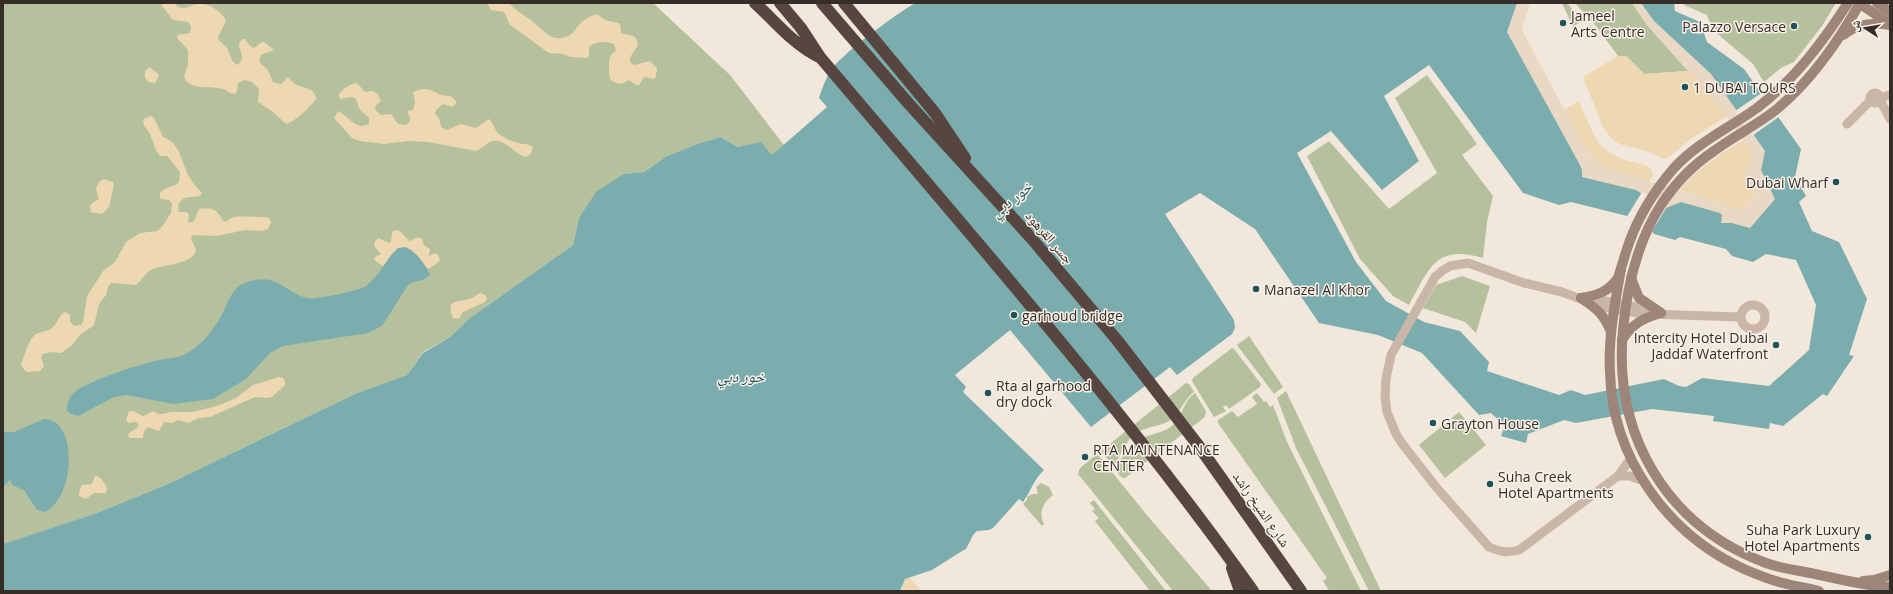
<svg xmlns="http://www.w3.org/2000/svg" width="1893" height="594" font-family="'Open Sans','Noto Naskh Arabic',sans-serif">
	<rect width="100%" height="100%" fill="#f2e7db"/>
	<g fill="#b5c09c">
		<path d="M3,3H653L730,75L784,145L772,156L761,143L738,147L720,137L697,144L667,156L644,172L624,174L579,218L573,245L470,318L450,337L423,352L407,375L357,393L168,484L97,513L3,544Z"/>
		<path d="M1562,3H1567L1582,21L1573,27Z"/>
		<path d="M1575,3H1632L1647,25L1688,71L1644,74L1626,56H1618L1596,26Z"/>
		<path d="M1684,3H1836L1822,26L1794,62L1781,68L1764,82L1753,64L1713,30L1707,15L1684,5Z"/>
		<path d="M1427,75L1477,144L1462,155L1493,196L1487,222L1483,258C1435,244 1429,269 1409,305L1393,296L1360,259L1307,156L1329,141L1389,209L1437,173L1395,98Z"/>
		<path d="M1462,276L1490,286L1476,333L1465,322L1423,308L1436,285Z"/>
		<path d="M1249,336L1283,387L1274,394L1237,345Z"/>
		<path d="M1232,348L1234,349L1261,384L1260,387L1229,409L1226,405L1223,407L1226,411L1214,417L1192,381L1193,378Z"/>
		<path d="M1186,383L1189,384L1194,392C1184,399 1182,410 1173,418C1163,427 1150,425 1138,432C1124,441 1123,454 1113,466L1101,451Z"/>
		<path d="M1286,391L1381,591H1369L1296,448L1277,398Z"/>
		<path d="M1195,393L1206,411L1205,417L1125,478H1122L1114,468C1123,458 1127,447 1138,440C1150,433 1165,434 1175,423C1183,414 1184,400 1195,393Z"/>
		<path d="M1257,393L1264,402L1266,401L1270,407L1273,405L1287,442L1361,591H1329L1323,581L1327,578L1218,423V420L1232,411L1238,417L1257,404L1252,397Z"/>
		<path d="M1459,412L1486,445L1445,478L1419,445Z"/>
		<path d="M1096,455L1099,456L1146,514L1212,591H1173L1078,474L1080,468Z"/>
		<path d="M1041,483L1049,487L1053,495C1043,503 1038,512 1044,524L1042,526L1023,504L1027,500V497L1032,494H1038L1036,487Z"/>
		<path d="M1094,500L1166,591H1150L1095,521L1099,518L1092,511L1095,509L1090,503Z"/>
	</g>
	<g fill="#edd8b2">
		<path d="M162,3C165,3 169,2 172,3C176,4 178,8 183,8C188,8 193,4 198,4C209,3 222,11 226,21L218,37L219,40L227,48L233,62L237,65C247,59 239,51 239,44L242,39H245L249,45L254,48L262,42H264L274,50L261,55L259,62L268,70L273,82L281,84L288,77C290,79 292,82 295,84C304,89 315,87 316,99C310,107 296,121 286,124L272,111L258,102L259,89L252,82L245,80L238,83L237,91L235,94C229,94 227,90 223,89C211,85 189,92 184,76L188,65V50L177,38L178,35L190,33L191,26L188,22L173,20L162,6Z"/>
		<path d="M487,3H509C515,10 523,15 531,20C542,29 552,44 568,36C575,33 576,27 581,23C586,18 591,16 597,14L605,20L618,23L620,24L621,33L634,36C645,47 629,51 630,62L634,65L650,61L657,68L656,76L654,79L644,77L639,85H636L629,80L622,84C609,82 609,79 609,67C609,59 609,56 616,50L614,44C605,41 596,41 589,47V56L587,58L571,57L563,54L549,53L510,25L504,12L491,10Z"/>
		<path d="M1618,56H1626L1644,74L1688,71L1708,91L1727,116L1691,139L1668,158L1665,159L1643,150L1619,144L1612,139L1603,127L1583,77Z"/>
		<path d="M150,67L159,75L156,82L154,83L148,82L145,77V71Z"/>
		<path d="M357,83L365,92L372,91L378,94L381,101L376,105L375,110L381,115L391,114L398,124L406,125L410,121V117L407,111L413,110L415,103L413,92C434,83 432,97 451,96L457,102L453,107L443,104L436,110L435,114L439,118L441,127L447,130L461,124L476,128L489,119C494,124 495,131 500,135C505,138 513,142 518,143C524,145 528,143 533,147L530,155L525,157C513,153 503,136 490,142C485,144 482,149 476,151L428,142L409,141L384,144L359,141L352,138L334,118L338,111L340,112C350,117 355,131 369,124V118C367,115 364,114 362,112C354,103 362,93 341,99L339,97V94C344,89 349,84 357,83Z"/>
		<path d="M1579,101L1592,131L1598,142L1606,150L1622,159L1648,166L1652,170L1653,174L1649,182C1636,177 1622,175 1610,169C1586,158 1575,132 1564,110Z"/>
		<path d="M151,116L154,118L163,137C180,141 182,165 190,178C193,184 198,188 202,193L200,196L184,198L178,204L179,212H187L189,215L188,223L194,221L199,209C210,207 218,209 222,220L226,222C228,220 231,218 234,217C237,216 266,217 269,218L271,222L268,229L261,231L245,230L217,236L193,235L191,238L196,250C193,266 159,264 149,271C144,275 141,281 136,285L111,283L108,287L106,295L99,304L94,325L80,335L71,346L61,353L51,352L43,354L41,357L44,366L40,371L26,372L21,365C24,357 29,338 36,334C43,331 48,332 53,327C58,322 59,315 65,312L70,315V321L74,326L81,325L83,322L87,296L103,271L115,262L126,242L134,237L140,233L157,231L162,227L171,213L172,203L169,200L160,199V193C166,186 173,188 179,182L180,172L167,156H160C154,149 153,140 149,132C147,129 144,127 143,123L144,119Z"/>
		<path d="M1744,140L1752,152L1748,170L1755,195L1742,210L1679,190C1698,169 1719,154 1744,140Z"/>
		<path d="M104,179L113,182L114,185L109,207L103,213L100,214L91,212L90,206C100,194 100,208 96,188L100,181Z"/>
		<path d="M395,230L400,231L409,241L419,237L422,239L424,245L430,249L429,256L435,253L438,255L440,260L435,265L428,269L410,249L393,253L383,266L374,260L375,257L381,254L374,246L375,241L378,238L389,243L391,242L392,232Z"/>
		<path d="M480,293L485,295L487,299L485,302L463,312L459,319L453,318C445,298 457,303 469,299C473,298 476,295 480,293Z"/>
		<path d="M279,377L283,378L285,382V385L272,397L267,398L255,397L210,417L199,418L188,423L178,420L172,423L164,422L159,431L148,427L144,431L143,438H130L128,436L129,433L137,428L139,425L136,422L129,423L126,420L129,411H133L143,416L154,411L158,414H163L171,412H192L217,406L236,398L253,385Z"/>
		<path d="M95,476C101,476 105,484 107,488L106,493H94L86,499L79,496V492L82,485L92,484Z"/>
		<path d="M909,576L921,591H901L904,580Z"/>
	</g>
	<path fill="#e9d8c3" d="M1517,3H1530L1522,30L1583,145L1590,155L1602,165L1612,170L1742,210L1755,196L1744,176L1748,169L1752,152L1708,91L1688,71L1647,25L1632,3H1641L1654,21L1711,74L1765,151L1761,170L1775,199L1750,228L1732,223H1721L1722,215L1720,213L1681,202L1666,208L1636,190L1581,177L1582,172L1580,165L1507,32Z"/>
	<g fill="#7badae" fill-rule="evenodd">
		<path d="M915,3H1517L1507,32L1580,165L1582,170V177L1636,190L1666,208L1681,202L1720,213L1722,215L1721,223H1732L1750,228L1775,199L1761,170L1765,151L1711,74L1654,21L1641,3H1674L1675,11L1700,22L1707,42L1744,69L1801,149L1795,177L1806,196L1799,202L1812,231L1839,242L1867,299L1849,355L1854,356L1827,396L1823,394L1783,426L1770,423L1769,429L1713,421L1714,416L1652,409L1576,423L1564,420L1528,434L1526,443L1501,436L1505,426L1491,413L1479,415L1422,353L1378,335L1319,323L1255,229L1200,193L1165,214L1234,320L1235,328L1232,334L1177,375L1170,367L1091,427L1010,330L955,375L966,387L963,392L1044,470C1034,479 1031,491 1023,502L1019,499L993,528L989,530L977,531L973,535L966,549L962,551L932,570L905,579L900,591H3V544L97,513L168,484L357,393L407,375L423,353L450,337L470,318L573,245L579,218L596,192L624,174L644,172L667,156L697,144L720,137L738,147L761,142L772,155L827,107L819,98C823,86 827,74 835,65C855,44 891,18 915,3ZM1429,65L1523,193L1559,205L1571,202L1627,216L1652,231L1654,234L1675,240L1680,237L1726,249L1732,256L1753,262L1766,254L1796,260L1816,305L1809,350L1769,386L1702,378L1686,387L1679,386L1664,379L1585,395L1571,390L1559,395L1487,371L1489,362L1460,331L1424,322L1386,301L1356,262L1297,153L1331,131L1382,190L1419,161L1384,96Z"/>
		<path d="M405,247C415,250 426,265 430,275L423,280L416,281L408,285L382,326L368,333L283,346L270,353L246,379L213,399L173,404L127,395L114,397L78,416L71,414L67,411C67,403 69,397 75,392C86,382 134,366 151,362C160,359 171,359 181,356C198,350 213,331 221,316C228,304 231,288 245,283C276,271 282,291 307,298C315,300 359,291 366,286C377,278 385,263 393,253L398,248Z"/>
		<path d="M44,419C78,419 76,496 45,512L37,510L24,490L12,485L10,480L3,487V432H14Z"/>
	</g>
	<g fill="#f2e7db">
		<path d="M1763,92L1780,116L1752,136L1735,111Z"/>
		<path d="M1642,192L1668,205L1651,233L1626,218Z"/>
	</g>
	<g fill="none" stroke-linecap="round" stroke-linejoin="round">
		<g stroke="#c9b6a8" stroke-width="9">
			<circle cx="1875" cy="98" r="5"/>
			<path d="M1880,98L1890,95"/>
			<path d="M1880,100L1890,119"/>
			<path d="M1847,124L1871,100"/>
			<path d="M1595,299L1651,310"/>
			<circle cx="1753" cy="317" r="12"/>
			<path d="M1631,458L1618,476L1519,550C1507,553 1500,552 1489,547L1436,487L1401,442L1396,434L1387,412L1385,396L1386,379L1391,355L1435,277L1442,271L1450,266L1468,263L1524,283L1562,292L1596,305L1624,311L1647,314L1741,317"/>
			<path d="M1618,476H1630L1641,480"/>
		</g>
		<g stroke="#9d8579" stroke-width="10">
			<path d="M1859,3L1890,24"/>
			<path d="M1860,3C1838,42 1812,80 1777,109C1757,125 1734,136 1714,151C1693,165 1674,185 1661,205C1637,242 1627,287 1623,330C1613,434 1666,526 1766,563C1782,569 1798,570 1815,574C1840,579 1865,586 1890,587"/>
			<path d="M1877,3L1890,12"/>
			<path d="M1843,35C1857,24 1872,22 1890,25"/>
			<path d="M1621,269C1615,303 1608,338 1610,372C1612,457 1667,534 1744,569C1758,575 1772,581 1787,584C1798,587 1809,588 1819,591"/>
			<path d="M1631,278L1639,298L1661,313"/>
			<path d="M1581,298C1598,295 1608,292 1618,278C1622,266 1625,254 1629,243C1639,215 1655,190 1674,168C1698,142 1729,128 1757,108C1795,79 1822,43 1848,3"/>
			<path d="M1581,298C1597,309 1604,314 1611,332"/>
			<path d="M1622,340C1632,324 1643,318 1661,313"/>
			<path d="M1863,581L1874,580L1890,575"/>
		</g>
		<g stroke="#57463f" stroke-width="12">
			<path d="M755,3C776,22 793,44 819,57"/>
			<path d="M780,3L801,28L820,57C968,232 1120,404 1253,591"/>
			<path d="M822,3L909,104L1032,239L1117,340L1198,445L1301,591"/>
			<path d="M844,3L935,113L965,158"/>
			<path d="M1232,568L1240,591"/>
		</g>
	</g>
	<g fill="#1e5457" stroke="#f9f1e8" stroke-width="1.5">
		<circle cx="1563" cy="23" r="4"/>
		<circle cx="1794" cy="26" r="4"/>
		<circle cx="1685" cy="87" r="4"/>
		<circle cx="1836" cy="182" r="4"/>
		<circle cx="1256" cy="289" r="4"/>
		<circle cx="1014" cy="315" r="4"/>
		<circle cx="1776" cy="345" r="4"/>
		<circle cx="988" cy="393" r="4"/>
		<circle cx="1433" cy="423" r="4"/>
		<circle cx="1085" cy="457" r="4"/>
		<circle cx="1490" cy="484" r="4"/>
		<circle cx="1868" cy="537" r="4"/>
	</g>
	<g text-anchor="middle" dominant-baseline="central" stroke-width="3" stroke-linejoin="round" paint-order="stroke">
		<g font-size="14" fill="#362c28" stroke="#f9f1e8" text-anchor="start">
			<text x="1571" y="15">Jameel<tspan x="1571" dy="16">Arts Centre</tspan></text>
			<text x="1786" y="26" text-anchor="end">Palazzo Versace</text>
			<text x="1693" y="87">1 DUBAI TOURS</text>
			<text x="1828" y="182" text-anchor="end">Dubai Wharf</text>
			<text x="1264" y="289">Manazel Al Khor</text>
			<text x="1022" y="315">garhoud bridge</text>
			<text x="1768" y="337" text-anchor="end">Intercity Hotel Dubai<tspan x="1768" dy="16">Jaddaf Waterfront</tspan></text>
			<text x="996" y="385">Rta al garhood<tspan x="996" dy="16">dry dock</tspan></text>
			<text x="1441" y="423">Grayton House</text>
			<text x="1093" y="449">RTA MAINTENANCE<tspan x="1093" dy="16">CENTER</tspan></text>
			<text x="1498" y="476">Suha Creek<tspan x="1498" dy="16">Hotel Apartments</tspan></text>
			<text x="1860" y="529" text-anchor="end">Suha Park Luxury<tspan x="1860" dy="16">Hotel Apartments</tspan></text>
		</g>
		<g font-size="14" fill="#362c28" stroke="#f9f1e8">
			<text transform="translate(1050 237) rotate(49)">جسر القرهود</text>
			<text transform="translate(1262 509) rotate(55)">شارع الشيخ راشد</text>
		</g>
		<g font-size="15" font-style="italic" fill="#1e5457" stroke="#f9f1e8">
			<text transform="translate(1011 199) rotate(-39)">خور دبي</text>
			<text x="741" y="376">خور دبي</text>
		</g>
	</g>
	<rect width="1893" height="594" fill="none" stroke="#362c28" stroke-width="8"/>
	<g transform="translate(1865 28) rotate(282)" stroke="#f9f1e8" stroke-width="3" paint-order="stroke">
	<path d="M0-3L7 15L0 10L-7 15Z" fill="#362c28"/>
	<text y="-6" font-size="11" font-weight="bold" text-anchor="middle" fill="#362c28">ش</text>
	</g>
</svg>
